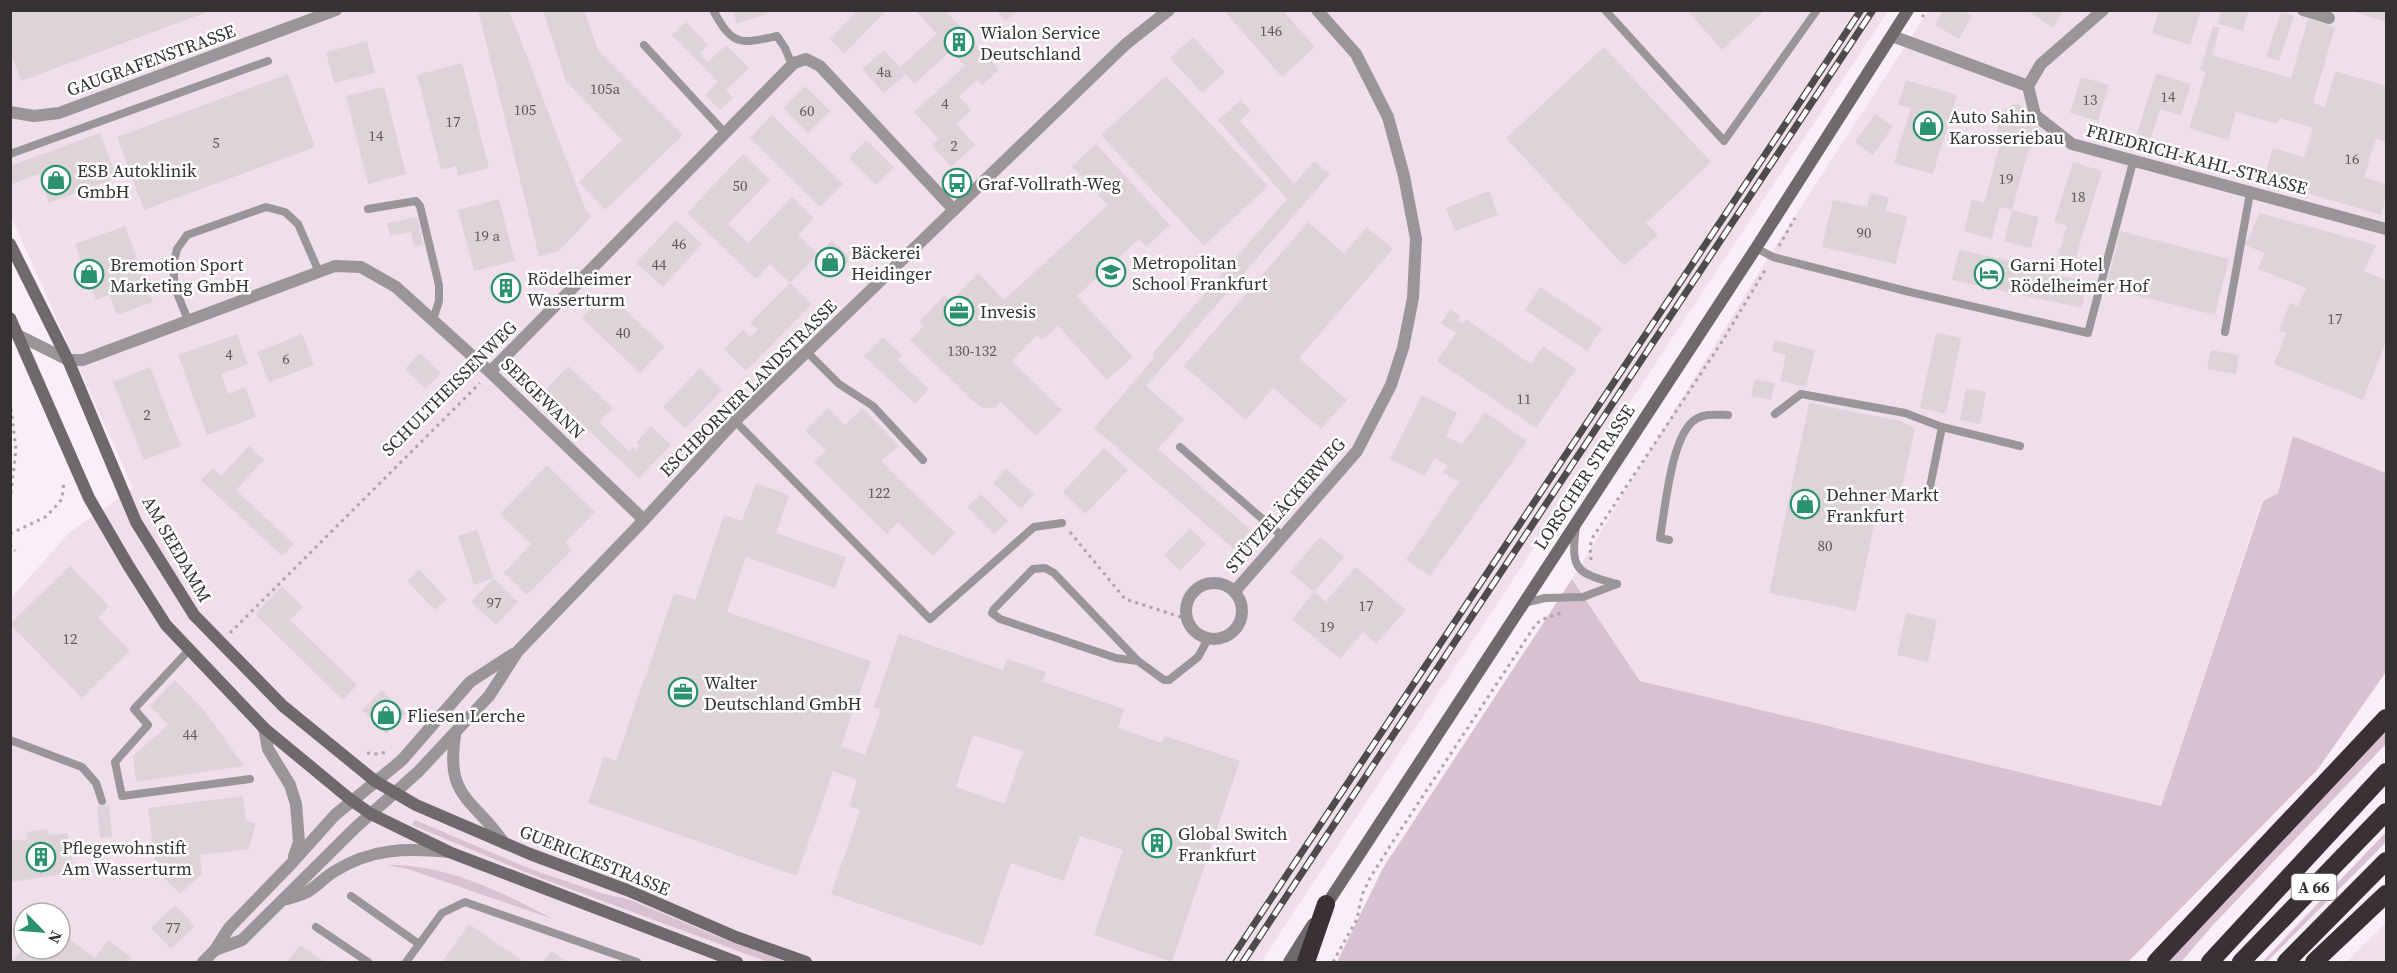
<svg xmlns="http://www.w3.org/2000/svg" width="2397" height="973" font-family="'Source Serif 4',serif">
	<rect width="100%" height="100%" fill="#faeff6"/>
	<g fill="#f0dfea" fill-rule="evenodd">
		<path d="M10,11H1888L1261,962H11V598L69,533L133,488L11,217ZM24,913H60V949H24Z"/>
		<path d="M1928,11H2386V473L2293,436L2278,493L2262,501L2161,806L1640,681L1572,579L1767,259Z"/>
		<path d="M2386,923V962H2346Z"/>
	</g>
	<g fill="#dac1d2">
		<path d="M2293,436L2386,473V672L2318,769L2128,962H1337L1383,868L1572,579L1640,681L2161,806L2263,501L2278,493Z"/>
		<path d="M2386,727V744L2214,924L2181,962H2167Z"/>
		<path d="M415,820L533,870L604,894L628,899L716,936L786,962H768L535,876L412,825Z"/>
		<path d="M2386,832V842L2267,962H2262Z"/>
		<path d="M386,865C447,864 500,891 553,919L408,869Z"/>
	</g>
	<g fill="#ddd3d9" fill-rule="evenodd">
		<path d="M10,10H210V11L21,81L14,61L10,62Z"/>
		<path d="M478,10H509L585,208L591,217L559,251L539,256Z"/>
		<path d="M543,10H584L598,50L683,135L605,210L579,182L622,140L566,81Z"/>
		<path d="M733,10H767L768,13L737,24Z"/>
		<path d="M858,10H887L844,54L830,39Z"/>
		<path d="M915,10H945L999,70L982,85L977,80L959,96L971,110L956,124L975,145L951,167L932,145L939,139L914,112L965,66L951,51L914,84L906,74L884,93L862,69L884,50L900,67L937,34Z"/>
		<path d="M996,10H1018L1005,21Z"/>
		<path d="M1230,10H1282L1315,47L1282,77L1226,13Z"/>
		<path d="M1687,10H1765L1722,50Z"/>
		<path d="M1943,10H1961L1972,16L1959,39L1935,25Z"/>
		<path d="M2026,10H2064L2053,28Z"/>
		<path d="M2159,10H2201L2190,45L2152,33Z"/>
		<path d="M2221,10L2248,12L2243,31L2218,24Z"/>
		<path d="M2351,10H2386V22L2351,11Z"/>
		<path d="M2281,12L2294,16L2279,61L2266,57Z"/>
		<path d="M2308,19L2335,27L2313,103L2325,107L2335,71L2386,86V142L2376,139L2364,177L2386,184V197L2381,215L2263,180L2273,148L2304,157L2313,128L2279,118L2278,124L2236,112L2228,140L2189,128L2206,72L2200,70L2213,26L2220,27L2212,55L2291,78Z"/>
		<path d="M686,22L708,45L700,53L708,62L726,45L749,68L726,90L733,98L720,110L705,95L718,82L672,35Z"/>
		<path d="M1193,37L1225,72L1202,93L1170,58Z"/>
		<path d="M367,41L375,73L334,83L326,52Z"/>
		<path d="M1604,47L1711,162L1646,223L1658,235L1624,266L1506,138Z"/>
		<path d="M462,63L489,168L458,176L456,166L441,170L417,75Z"/>
		<path d="M2156,73L2191,84L2181,115L2160,109L2150,141L2136,137Z"/>
		<path d="M288,74L315,147L144,210L117,137Z"/>
		<path d="M1166,76L1268,186L1204,246L1101,135Z"/>
		<path d="M2081,77L2109,85L2098,121L2070,113Z"/>
		<path d="M1906,80L1957,95L1933,174L1894,163L1911,108L1898,105Z"/>
		<path d="M805,86L830,111L808,133L783,108Z"/>
		<path d="M384,87L406,174L368,184L346,96Z"/>
		<path d="M1241,100L1251,111L1240,121L1294,184L1314,161L1330,174L1146,386L1184,419L1158,449L1251,530L1234,549L1094,428L1155,357L1152,354L1287,199L1218,120Z"/>
		<path d="M2018,103L2041,130L2028,152L2012,210L2000,207L1992,239L1964,231L1972,200L1984,203L2000,145L1997,129L2004,109Z"/>
		<path d="M1875,114L1893,126L1873,155L1855,142Z"/>
		<path d="M772,115L843,184L820,207L750,138Z"/>
		<path d="M100,133L117,178L49,203L39,174L12,184L10,166Z"/>
		<path d="M866,140L894,167L876,185L849,158Z"/>
		<path d="M1096,144L1170,225L1146,247L1139,239L1077,296L1133,357L1107,380L1058,326L1042,340L1037,335L1012,361L1062,410L1036,436L1001,402L995,408H983L974,402L910,340L924,326L919,322L945,295L951,301L978,273L1004,300L1108,205L1072,166Z"/>
		<path d="M743,154L770,180L728,224L748,243L792,197L814,218L798,235L818,254L790,283L812,304L746,371L724,349L743,330L750,337L758,330L750,323L790,283L770,264L756,279L687,213Z"/>
		<path d="M2073,162L2102,171L2075,260L2058,255L2067,226L2054,222Z"/>
		<path d="M1489,191L1498,215L1455,231L1446,208Z"/>
		<path d="M1870,193L1889,197L1885,211L1907,216L1896,264L1822,247L1833,200L1867,207Z"/>
		<path d="M499,199L515,261L474,271L458,210Z"/>
		<path d="M2012,210L2039,217L2031,248L2004,241Z"/>
		<path d="M2260,213L2376,245L2364,271L2386,280V342L2363,400L2274,364L2286,333L2279,330L2290,303L2298,306L2306,288L2258,269L2264,253L2245,245Z"/>
		<path d="M417,217L423,245L414,247L411,232L390,236L387,223Z"/>
		<path d="M676,220L702,244L663,287L636,263Z"/>
		<path d="M1308,222L1344,253L1367,227L1393,249L1299,358L1347,400L1321,429L1273,388L1246,420L1184,366Z"/>
		<path d="M125,226L153,302L117,315L109,295L96,300L75,244Z"/>
		<path d="M2120,231L2229,259L2215,315L2106,288Z"/>
		<path d="M832,240L851,259L837,273L818,254Z"/>
		<path d="M1959,250L2026,264L2025,268L2087,281L2082,308L1952,280Z"/>
		<circle cx="506" cy="288" r="12"/>
		<path d="M1540,287L1602,328L1587,351L1525,310Z"/>
		<path d="M606,292L665,347L640,373L582,318Z"/>
		<path d="M1450,309L1460,316L1458,320L1463,324L1466,319L1531,364L1543,346L1576,369L1536,428L1437,361L1456,333L1441,323Z"/>
		<path d="M1936,333L1961,338L1946,414L1920,408Z"/>
		<path d="M237,334L248,364L221,374L228,394L245,387L256,417L207,435L178,355Z"/>
		<path d="M302,334L314,365L269,382L257,352Z"/>
		<path d="M883,337L902,355L898,360L929,389L915,404L864,356Z"/>
		<path d="M1774,340L1815,350L1806,387L1780,381L1786,355L1772,351Z"/>
		<path d="M2211,350L2239,355L2236,374L2207,369Z"/>
		<path d="M420,353L441,373L426,389L405,369Z"/>
		<path d="M568,366L613,408L599,422L629,451L633,447L636,450L639,446L636,443L651,426L671,445L639,478L546,390Z"/>
		<path d="M150,367L181,446L144,460L113,382Z"/>
		<path d="M700,368L722,390L685,429L663,407Z"/>
		<path d="M1755,379L1775,383L1771,400L1751,396Z"/>
		<path d="M1966,388L1986,392L1980,424L1960,420Z"/>
		<path d="M1422,395L1457,413L1446,436L1462,444L1485,412L1527,441L1430,576L1406,560L1459,482L1442,472L1448,466L1434,458L1425,476L1390,459Z"/>
		<path d="M1809,403L1900,421L1915,428L1899,501L1880,497L1856,611L1769,593Z"/>
		<path d="M828,408L845,425L862,408L899,446L881,461L955,533L933,556L898,522L887,534L814,462L826,450L805,431Z"/>
		<path d="M249,446L264,460L236,490L294,544L282,556L201,480L213,468L221,476Z"/>
		<path d="M1104,448L1128,470L1085,514L1063,492Z"/>
		<path d="M547,465L595,512L565,543L572,550L527,595L504,573L531,544L500,514Z"/>
		<path d="M1006,468L1034,494L1021,509L993,483Z"/>
		<path d="M756,483L789,495L776,533L846,557L835,588L746,557L727,612L871,661L841,746L865,755L881,710L874,707L899,634L1003,670L1007,659L1046,672L1043,682L1124,709L1118,728L1162,743L1165,736L1240,761L1172,962L1094,935L1123,850L1080,836L1064,881L1011,863L982,946L831,894L860,810L849,806L857,780L833,771L797,876L588,803L604,756L616,761L674,593L695,600L724,515L742,521ZM973,735L1023,751L1005,804L956,787Z"/>
		<path d="M981,494L1008,521L994,534L967,507Z"/>
		<path d="M1190,528L1206,544L1180,571L1164,555Z"/>
		<path d="M477,530L493,578L474,585L458,536Z"/>
		<path d="M1320,537L1344,557L1314,592L1290,572Z"/>
		<path d="M70,566L109,606L98,618L130,651L82,698L10,624Z"/>
		<path d="M1356,567L1406,610L1376,644L1363,632L1340,659L1292,619L1314,592L1361,632L1326,601Z"/>
		<path d="M419,569L447,599L435,610L407,581Z"/>
		<path d="M493,578L518,602L496,625L471,602Z"/>
		<path d="M282,586L303,607L290,620L357,685L343,700L255,614Z"/>
		<path d="M1906,613L1937,620L1928,662L1897,655Z"/>
		<path d="M175,680L206,713L244,766L136,782L133,756L168,725L150,706Z"/>
		<path d="M382,690L406,713L386,734L362,710Z"/>
		<path d="M243,796L246,821L256,823L249,849L200,855L202,874L180,894L156,870L148,808Z"/>
		<path d="M109,805L112,837L100,838L97,806Z"/>
		<path d="M48,829L49,835L68,833L74,873L10,882V841L27,839V832Z"/>
		<path d="M175,905L195,926L171,949L151,928Z"/>
		<path d="M469,924L524,962H442Z"/>
		<path d="M60,932L95,958L108,940L132,958L129,962H12L24,947V949H60Z"/>
		<path d="M300,945L325,962H287Z"/>
		<path d="M551,951L568,962H543Z"/>
	</g>
	<g fill="none" stroke-linecap="round" stroke-linejoin="round">
		<g stroke="#ada4a9" stroke-width="3" stroke-dasharray="3 4.5" stroke-linecap="butt">
			<path d="M1934,10H1937"/>
			<path d="M1922,17L1927,10"/>
			<path d="M1779,246L1795,218"/>
			<path d="M10,401L16,449L10,502"/>
			<path d="M1070,532L1125,599L1187,619"/>
			<path d="M10,534L47,516L62,499L64,481"/>
			<path d="M10,544L15,551"/>
			<path d="M1591,560L1590,546L1593,537L1723,340L1767,267"/>
			<path d="M230,633L480,383"/>
			<path d="M367,753L376,754L387,752"/>
			<path d="M1333,962L1357,919L1362,895L1370,878L1390,846L1536,624L1543,619L1564,612"/>
		</g>
		<g stroke="#999598" stroke-width="8">
			<path d="M713,10C733,47 740,44 777,36L785,48L792,65"/>
			<path d="M1605,10L1724,141L1817,10"/>
			<path d="M644,45L725,133"/>
			<path d="M10,154L268,61"/>
			<path d="M368,209L416,201L420,206L439,285V301L433,320"/>
			<path d="M1756,248L1773,257L1910,292L2088,333L2133,162"/>
			<path d="M188,320L175,288L173,266L177,249L187,235L266,207L285,212L298,224L319,272"/>
			<path d="M2225,332L2250,193"/>
			<path d="M807,352L839,384L873,406L923,460"/>
			<path d="M1775,414L1801,394L1905,413L1942,427L1929,492"/>
			<path d="M735,421L930,619L1034,527L1062,523"/>
			<path d="M1942,427L2020,446"/>
			<path d="M1180,447L1283,537"/>
			<path d="M1576,527C1570,571 1577,573 1617,584"/>
			<path d="M1669,540L1660,538C1665,510 1671,434 1696,419C1705,413 1718,415 1728,415"/>
			<path d="M1524,603L1545,598L1583,597L1617,584"/>
			<path d="M189,650L134,709L148,725L115,762L122,796L250,779"/>
			<path d="M1138,661L1116,658L1000,619L992,613L994,609L1033,569L1045,568L1054,573L1138,661L1164,680H1169L1198,657L1208,639"/>
			<path d="M10,740L82,767L96,783L102,801"/>
			<path d="M351,896L419,944"/>
			<path d="M316,927L368,962"/>
			<path d="M406,962L442,913L465,902L637,962"/>
		</g>
		<g stroke="#999598" stroke-width="12">
			<path d="M2303,10L2329,18"/>
			<path d="M1892,36L2028,86L2035,115L2072,144L2386,229"/>
			<path d="M2028,86L2041,64L2103,10"/>
			<path d="M10,112L34,116L59,113L336,10"/>
			<path d="M18,335L68,360H83L335,266L361,267L396,287L490,372L644,520"/>
			<path d="M490,372L794,63L806,59L820,66L954,210"/>
			<circle cx="1214" cy="611" r="28"/>
			<path d="M1235,591L1357,451L1391,385L1403,348L1413,298L1416,239L1404,176L1388,117L1356,54L1317,10"/>
			<path d="M264,728L268,749L290,785L296,804L299,842L294,856"/>
			<path d="M455,735C445,800 475,799 504,843"/>
			<path d="M287,899C293,897 299,896 305,893C316,888 324,877 335,871C372,848 407,848 449,852"/>
			<path d="M215,950L242,940L355,828L418,772L489,696L518,651L644,520L735,421L1126,44L1169,10"/>
			<path d="M203,962L215,950L229,928L291,864L335,815L402,760L470,682L513,654"/>
		</g>
		<g stroke="#6f696d" stroke-width="12">
			<path d="M10,244L68,360L136,522L194,615L283,706L375,781L416,805L530,854L627,890L736,937L806,962"/>
			<path d="M10,318L89,498L128,565L166,625L264,728L351,800L371,814L449,852L737,962"/>
			<path d="M1323,910L1756,248L1908,10"/>
			<path d="M1289,962L1313,924"/>
		</g>
		<g stroke="#393136" stroke-width="18">
			<path d="M1306,962L1326,904"/>
			<path d="M2156,962L2386,718"/>
			<path d="M2210,962L2386,772"/>
			<path d="M2241,962L2386,812"/>
			<path d="M2286,962L2386,861"/>
			<path d="M2314,962L2386,894"/>
		</g>
		<g stroke="#4f4a4c" stroke-width="7">
			<g id="rail">
				<path d="M1229,962L1861,10"/>
				<path d="M1243,962L1873,10"/>
			</g>
		</g>
		<use href="#rail" stroke="#fff" stroke-width="4.5" stroke-dasharray="14" stroke-linecap="butt"/>
	</g>
	<defs>
		<g id="building-ring" transform="scale(1.5)"><circle r="9.5" fill="#fff" stroke="#2b926f" stroke-width="1.5"/><path d="M-4-6H4V6H1V3H-1V6H-4ZM-2.5-4.3h1.7v1.8h-1.7ZM.8-4.3h1.7v1.8H.8ZM-2.5-1h1.7V.8h-1.7ZM.8-1h1.7V.8H.8Z" fill="#2b926f"/></g>
		<g id="shop-ring" transform="scale(1.5)"><circle r="9.5" fill="#fff" stroke="#2b926f" stroke-width="1.5"/><path d="M-5-2.5h2.3a2.7 3.5 0 0 1 5.4 0H5L5.5 6h-11ZM-1.5-2.5h3a1.5 2.3 0 0 0-3 0Z" fill="#2b926f"/></g>
		<g id="bus-ring" transform="scale(1.5)"><circle r="9.5" fill="#fff" stroke="#2b926f" stroke-width="1.5"/><path d="M-5-6H5V4H4V6H2V4H-2V6H-4V4H-5ZM-3.5-4V0h7V-4ZM-3.5 1.2v1.5H-2V1.2ZM2 1.2v1.5H3.5V1.2Z" fill="#2b926f"/></g>
		<g id="school-ring" transform="scale(1.5)"><circle r="9.5" fill="#fff" stroke="#2b926f" stroke-width="1.5"/><path d="M0-5L7-2L0 1L-7-2ZM-4 1L0 2.5L4 1V4Q0 6-4 4Z" fill="#2b926f"/></g>
		<g id="hotel-ring" transform="scale(1.5)"><circle r="9.5" fill="#fff" stroke="#2b926f" stroke-width="1.5"/><path d="M-6-4.5h1.5V1H6V5H4.5V3h-9V5H-6ZM-4 0a1.8 1.8 0 1 1 3.6 0ZM.5 0V-2.5h3Q6-2.5 6 0Z" fill="#2b926f"/></g>
		<g id="office-ring" transform="scale(1.5)"><circle r="9.5" fill="#fff" stroke="#2b926f" stroke-width="1.5"/><path d="M-6-3h4V-5.5h4V-3h4V5H-6ZM-1-4.5V-3h2v-1.5ZM-6 0V1H6V0Z" fill="#2b926f"/></g>
	</defs>
	<g fill-rule="evenodd">
		<use href="#building-ring" x="959" y="42"/>
		<use href="#shop-ring" x="1928" y="126"/>
		<use href="#shop-ring" x="56" y="180"/>
		<use href="#bus-ring" x="957" y="183"/>
		<use href="#shop-ring" x="830" y="262"/>
		<use href="#school-ring" x="1111" y="272"/>
		<use href="#shop-ring" x="89" y="274"/>
		<use href="#hotel-ring" x="1989" y="274"/>
		<use href="#building-ring" x="506" y="288"/>
		<use href="#office-ring" x="959" y="311"/>
		<use href="#shop-ring" x="1805" y="504"/>
		<use href="#office-ring" x="683" y="692"/>
		<use href="#shop-ring" x="386" y="715"/>
		<use href="#building-ring" x="1157" y="843"/>
		<use href="#building-ring" x="41" y="857"/>
	</g>
	<g text-anchor="middle" dominant-baseline="central" stroke-width="5" stroke-linejoin="round" paint-order="stroke">
		<g font-size="15" fill="#605a5d">
			<text x="1271" y="30">146</text>
			<text x="884" y="71">4a</text>
			<text x="605" y="88">105a</text>
			<text x="2168" y="96">14</text>
			<text x="2090" y="99">13</text>
			<text x="945" y="103">4</text>
			<text x="525" y="109">105</text>
			<text x="807" y="110">60</text>
			<text x="453" y="121">17</text>
			<text x="376" y="135">14</text>
			<text x="216" y="142">5</text>
			<text x="954" y="145">2</text>
			<text x="2352" y="158">16</text>
			<text x="2006" y="178">19</text>
			<text x="740" y="185">50</text>
			<text x="2078" y="196">18</text>
			<text x="1864" y="232">90</text>
			<text x="487" y="235">19 a</text>
			<text x="679" y="243">46</text>
			<text x="659" y="264">44</text>
			<text x="2335" y="318">17</text>
			<text x="623" y="332">40</text>
			<text x="972" y="350">130-132</text>
			<text x="229" y="354">4</text>
			<text x="286" y="358">6</text>
			<text x="1524" y="398">11</text>
			<text x="147" y="414">2</text>
			<text x="879" y="492">122</text>
			<text x="1825" y="545">80</text>
			<text x="494" y="602">97</text>
			<text x="1366" y="605">17</text>
			<text x="1327" y="626">19</text>
			<text x="70" y="638">12</text>
			<text x="190" y="734">44</text>
			<text x="173" y="927">77</text>
		</g>
		<rect fill="#fff" stroke="#727071" stroke-width="1.5" x="2291.5" y="874" width="45" height="26" rx="4.5"/>
		<g font-size="16" font-weight="bold" fill="#363234">
			<text x="2314" y="887">A 66</text>
		</g>
		<g font-size="18" fill="#363234" stroke="#fff" text-anchor="start">
			<text x="980" y="32">Wialon Service<tspan x="980" dy="21">Deutschland</tspan></text>
			<text x="1949" y="116">Auto Sahin<tspan x="1949" dy="21">Karosseriebau</tspan></text>
			<text x="77" y="170">ESB Autoklinik<tspan x="77" dy="21">GmbH</tspan></text>
			<text x="978" y="183">Graf-Vollrath-Weg</text>
			<text x="851" y="252">Bäckerei<tspan x="851" dy="21">Heidinger</tspan></text>
			<text x="1132" y="262">Metropolitan<tspan x="1132" dy="21">School Frankfurt</tspan></text>
			<text x="110" y="264">Bremotion Sport<tspan x="110" dy="21">Marketing GmbH</tspan></text>
			<text x="2010" y="264">Garni Hotel<tspan x="2010" dy="21">Rödelheimer Hof</tspan></text>
			<text x="527" y="278">Rödelheimer<tspan x="527" dy="21">Wasserturm</tspan></text>
			<text x="980" y="311">Invesis</text>
			<text x="1826" y="494">Dehner Markt<tspan x="1826" dy="21">Frankfurt</tspan></text>
			<text x="704" y="682">Walter<tspan x="704" dy="21">Deutschland GmbH</tspan></text>
			<text x="407" y="715">Fliesen Lerche</text>
			<text x="1178" y="833">Global Switch<tspan x="1178" dy="21">Frankfurt</tspan></text>
			<text x="62" y="847">Pflegewohnstift<tspan x="62" dy="21">Am Wasserturm</tspan></text>
		</g>
		<g font-size="18" fill="#363234" stroke="#fff">
			<text transform="translate(151 60) rotate(-20)">GAUGRAFENSTRASSE</text>
			<text transform="translate(2197 159) rotate(15)">FRIEDRICH-KAHL-STRASSE</text>
			<text transform="translate(449 388) rotate(-45)">SCHULTHEISSENWEG</text>
			<text transform="translate(748 388) rotate(-45)">ESCHBORNER LANDSTRASSE</text>
			<text transform="translate(543 398) rotate(44)">SEEGEWANN</text>
			<text transform="translate(1584 477) rotate(-57)">LORSCHER STRASSE</text>
			<text transform="translate(1285 505) rotate(-49)">STÜTZELÄCKERWEG</text>
			<text transform="translate(177 549) rotate(60)">AM SEEDAMM</text>
			<text transform="translate(595 860) rotate(22)">GUERICKESTRASSE</text>
		</g>
	</g>
	<rect width="2397" height="973" fill="none" stroke="#363234" stroke-width="24"/>
	<g transform="translate(42 931) rotate(115)"><circle r="28" fill="#ffffff" stroke="#afadae" stroke-width="1.5"/>
	<path d="M0-4.5L10 22L0 15L-10 22Z" fill="#2b926f"/>
	<text y="-9" font-size="16" font-weight="bold" text-anchor="middle" fill="#363234">N</text>
	</g>
</svg>
